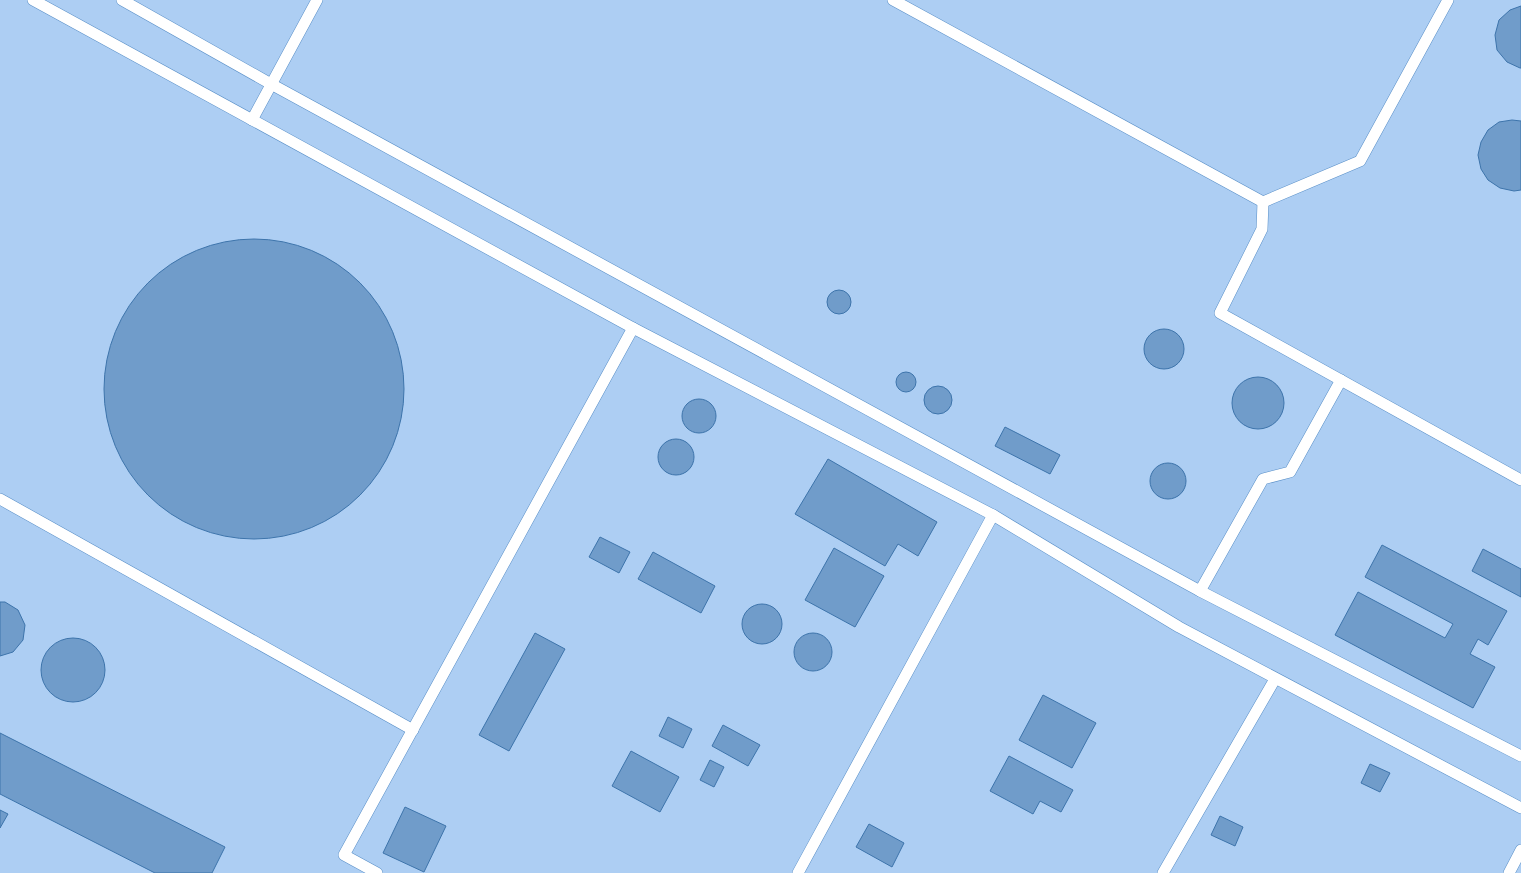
<svg xmlns="http://www.w3.org/2000/svg" width="1521" height="873" font-family="Poppins,sans-serif">
	<rect width="100%" height="100%" fill="#adcef3"/>
	<g fill="#709cca" stroke="#3d74ab">
		<path d="M1521,6V68H1520L1507,62L1497,50L1495,35L1499,20L1510,10Z"/>
		<path d="M1512,120L1521,121V190L1514,191L1500,188L1488,180L1481,169L1478,155L1481,142L1488,130L1499,122Z"/>
		<circle cx="254" cy="389" r="150"/>
		<circle cx="839" cy="302" r="12"/>
		<circle cx="1164" cy="349" r="20"/>
		<circle cx="906" cy="382" r="10"/>
		<circle cx="1258" cy="403" r="26"/>
		<circle cx="938" cy="400" r="14"/>
		<circle cx="699" cy="416" r="17"/>
		<path d="M1005,427L1060,455L1050,474L995,446Z"/>
		<circle cx="676" cy="457" r="18"/>
		<path d="M828,459L937,522L918,556L898,544L885,566L795,514Z"/>
		<circle cx="1168" cy="481" r="18"/>
		<path d="M600,537L630,552L619,573L589,557Z"/>
		<path d="M1382,545L1507,611L1488,645L1478,639L1470,654L1495,667L1473,708L1335,635L1358,592L1445,638L1453,624L1365,577Z"/>
		<path d="M834,548L884,576L855,627L805,600Z"/>
		<path d="M1483,549L1521,569V597L1472,571Z"/>
		<path d="M653,552L715,586L701,613L638,579Z"/>
		<path d="M0,602H5L18,610L25,625L23,640L13,652L0,656Z"/>
		<circle cx="762" cy="624" r="20"/>
		<path d="M535,633L565,649L509,751L479,735Z"/>
		<circle cx="813" cy="652" r="19"/>
		<circle cx="73" cy="670" r="32"/>
		<path d="M1043,695L1096,723L1072,768L1019,740Z"/>
		<path d="M668,717L692,729L683,748L659,736Z"/>
		<path d="M723,725L760,745L748,766L712,746Z"/>
		<path d="M0,733L225,847L212,873H155L0,794Z"/>
		<path d="M631,751L679,777L660,812L612,786Z"/>
		<path d="M1009,756L1073,790L1061,812L1040,801L1033,814L990,791Z"/>
		<path d="M710,760L724,767L714,787L700,780Z"/>
		<path d="M1370,764L1390,773L1380,792L1361,783Z"/>
		<path d="M405,807L446,826L424,872L383,853Z"/>
		<path d="M0,810L8,814L0,828Z"/>
		<path d="M1220,816L1243,827L1235,846L1211,835Z"/>
		<path d="M869,824L904,843L892,867L856,847Z"/>
	</g>
	<g fill="none" stroke-linecap="round" stroke-linejoin="round">
		<g stroke="#578ec7" stroke-width="12">
			<g id="lane">
				<path d="M33,0L633,328L993,515L1179,627L1521,808"/>
				<path d="M122,0L271,84L1200,591L1521,756"/>
				<path d="M893,0L1263,202L1360,161L1448,0"/>
				<path d="M252,120L317,0"/>
				<path d="M1263,202L1262,229L1220,313L1521,480"/>
				<path d="M0,499L413,730"/>
				<path d="M1200,591L1263,479L1290,472L1341,380"/>
				<path d="M377,873L344,855L633,328"/>
				<path d="M798,873L993,515"/>
				<path d="M1163,873L1275,679"/>
				<path d="M1509,873L1521,850"/>
			</g>
		</g>
		<use href="#lane" stroke="#fff" stroke-width="11"/>
	</g>
</svg>
